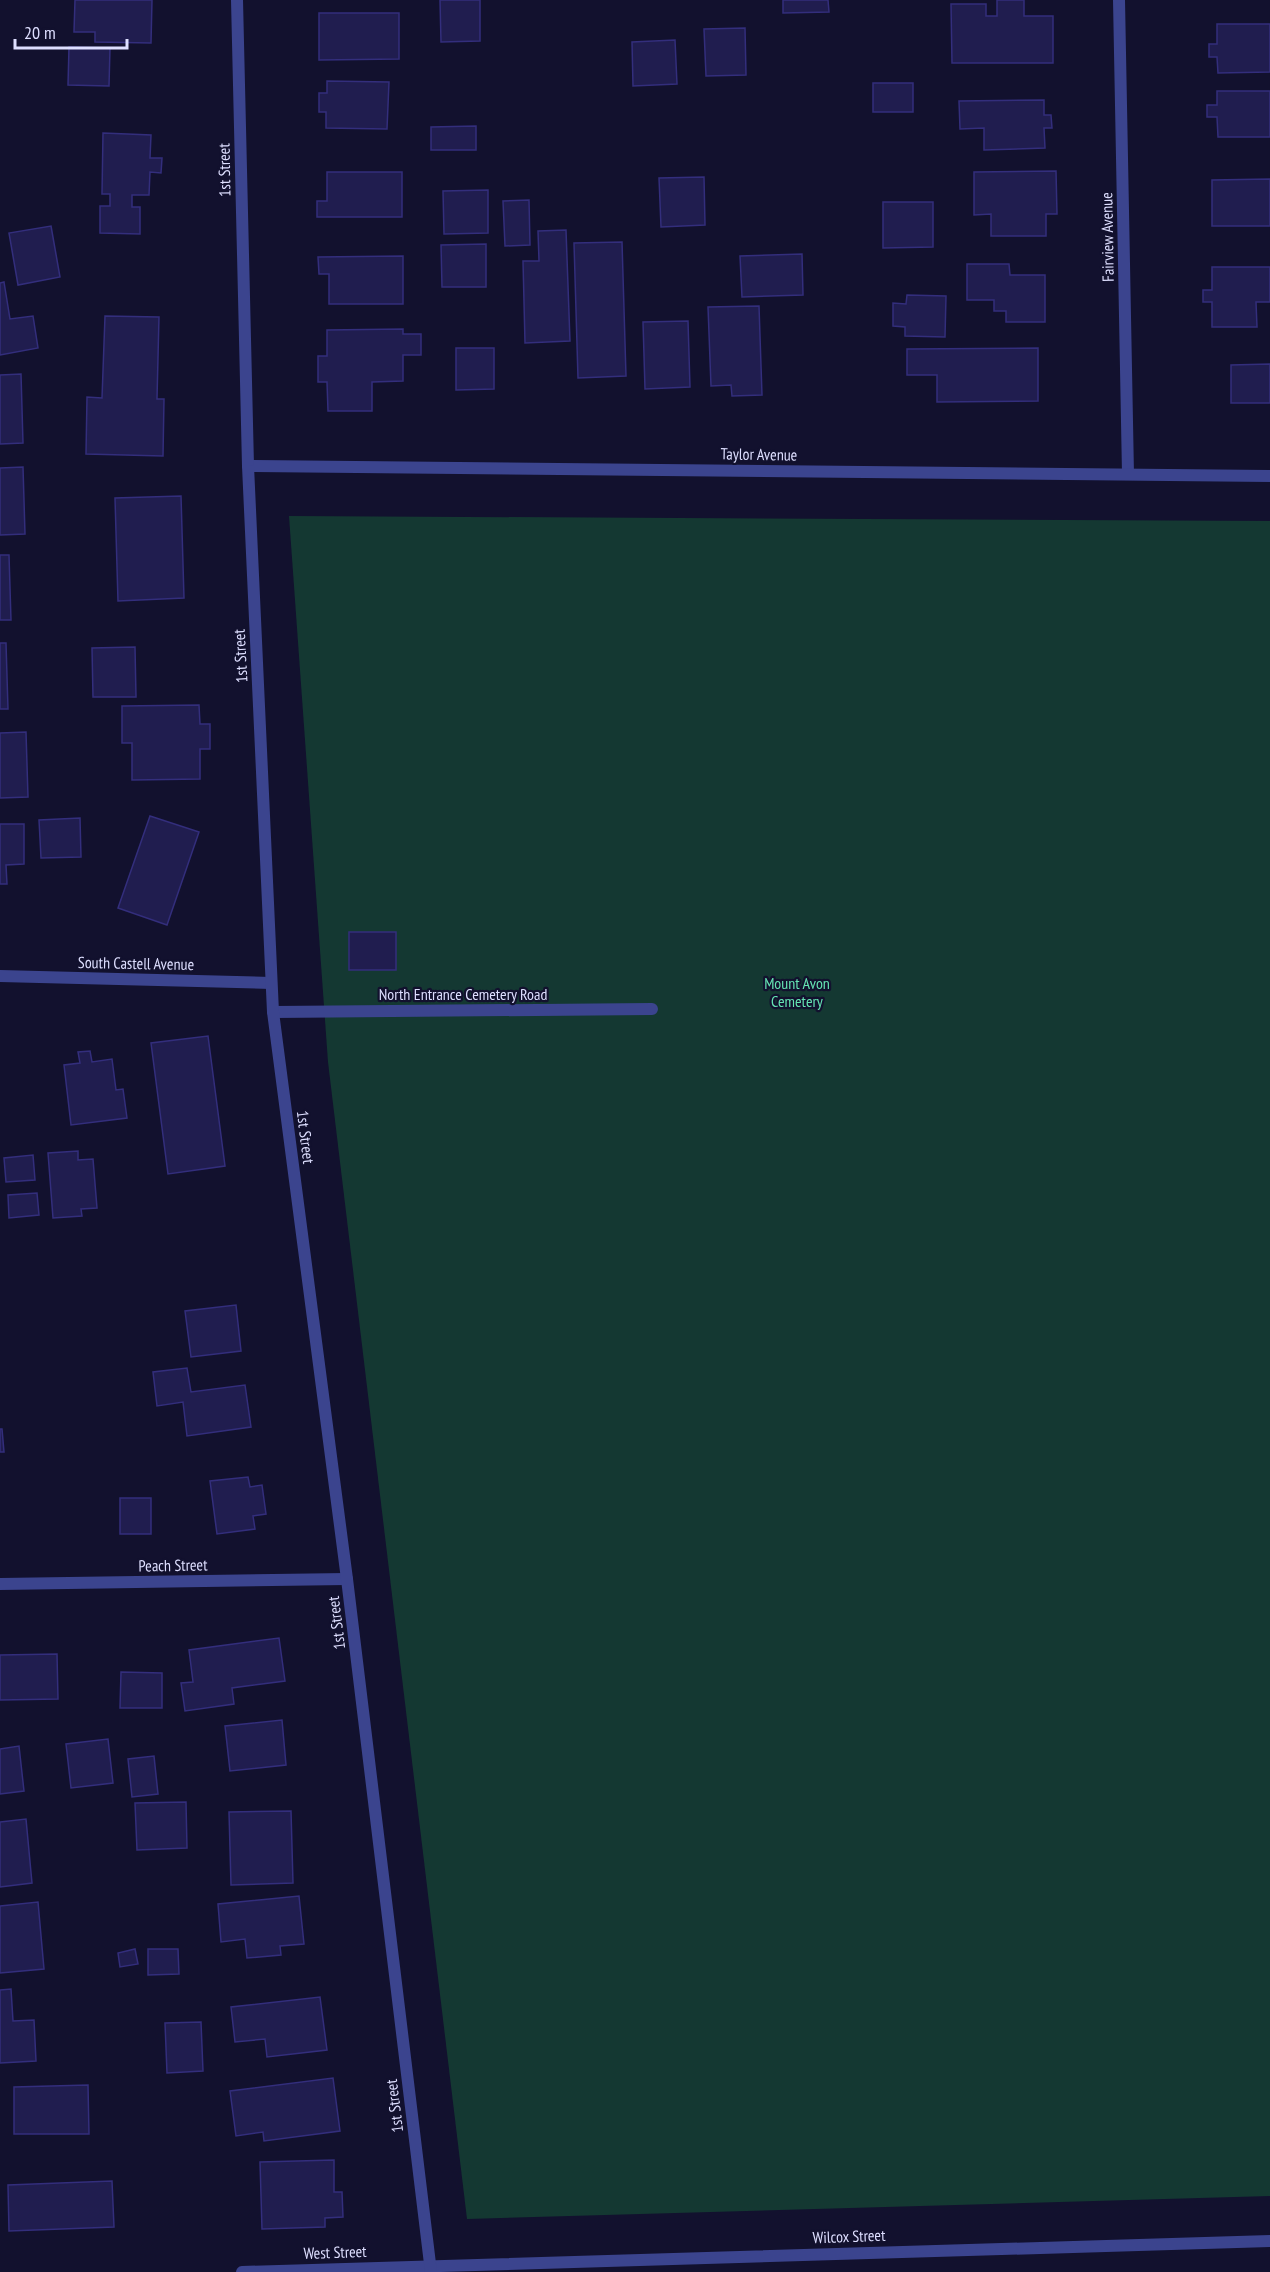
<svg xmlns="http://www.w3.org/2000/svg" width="1270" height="2272" font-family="'PT Sans Narrow',sans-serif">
	<rect width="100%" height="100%" fill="#12112e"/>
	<path fill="#143832" d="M289,516L1270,521V2196L467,2219L328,1062Z"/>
	<g fill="#201d4f" stroke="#332e7c" stroke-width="1.5">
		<path d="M75,0H152L151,43L95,42V32H74Z"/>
		<path d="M440,0H480V41L441,42Z"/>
		<path d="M783,0H828L829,12L783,13Z"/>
		<path d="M997,0H1024V16H1053V63H952L951,4H986V16H997Z"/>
		<path d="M319,13H399V59L319,60Z"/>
		<path d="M1217,24H1270V72L1218,73L1217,57H1209V44H1217Z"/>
		<path d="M745,28L746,75L706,76L704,29Z"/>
		<path d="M675,40L677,84L633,86L632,42Z"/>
		<path d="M69,47L110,48L109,86L68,85Z"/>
		<path d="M327,81L389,82L387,129L326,128V112H319V93H327Z"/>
		<rect x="873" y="83" width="40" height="29"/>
		<path d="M1217,91H1270V137H1218L1217,117H1207V105H1217Z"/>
		<path d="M1044,100V115H1051L1052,128H1044L1045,148L984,150V128L960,129L959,101Z"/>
		<path d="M476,126V150H431V127Z"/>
		<path d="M103,133L151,135L150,158H162L161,173L150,172L149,195H132V207H140V234L100,233V206H110V194H102Z"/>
		<path d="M1056,171L1057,214H1046V236H991V214L974,215V172Z"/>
		<path d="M327,172H402V217H317V201H327Z"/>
		<path d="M704,177L705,225L661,227L659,178Z"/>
		<path d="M1270,179V226H1212V180Z"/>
		<path d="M488,190V233L444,234L443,191Z"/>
		<path d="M529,200L530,245L505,246L503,201Z"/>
		<path d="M883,202H933V247L883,248Z"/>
		<path d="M51,226L60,277L18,285L9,233Z"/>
		<path d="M566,230L570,341L525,343L523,261H539L538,231Z"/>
		<path d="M622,242L626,376L578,378L574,243Z"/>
		<path d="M486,244V287H442L441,245Z"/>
		<path d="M802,254L803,295L742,297L740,256Z"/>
		<path d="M403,256V304H329V274H319L318,257Z"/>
		<path d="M967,264H1009L1010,275H1045V322H1006V311H994V300H967Z"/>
		<path d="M1212,267H1270V302H1256L1257,327H1212V302H1203V290H1212Z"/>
		<path d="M4,282L10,319L33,316L38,348L0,355V283Z"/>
		<path d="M907,295L946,296L945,337L905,336V327L893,326V303L906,304Z"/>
		<path d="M759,306L762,395L732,396L731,385L711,386L708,307Z"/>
		<path d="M105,316L159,317L157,399H164L163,456L86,454L87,397L102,398Z"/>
		<path d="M688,321L690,387L645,389L643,322Z"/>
		<path d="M403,329V334H421V355H403V381L372,382V411H328L327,382H318V356H327V330Z"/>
		<path d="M456,348H494V389L456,390Z"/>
		<path d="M1038,348V401L937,402V375H907V349Z"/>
		<path d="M1270,364V403H1231V365Z"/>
		<path d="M21,374L23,443L0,444V375Z"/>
		<path d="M23,467L25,534L0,535V468Z"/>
		<path d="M181,496L184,598L118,601L115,498Z"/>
		<path d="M0,555H9L11,620H0Z"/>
		<path d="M0,643H6L8,709H0Z"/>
		<path d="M135,647L136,697H93L92,648Z"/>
		<path d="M199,705L200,724H210V749H200V779L132,780V743H122V706Z"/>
		<path d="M26,732L28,797L0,798V733Z"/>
		<path d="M150,816L199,832L167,925L118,908Z"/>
		<path d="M80,818L81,857L41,858L39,820Z"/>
		<path d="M0,824H24V864L6,865L7,884H0Z"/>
		<rect x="349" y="932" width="47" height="38"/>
		<path d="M208,1036L225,1166L168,1174L151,1043Z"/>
		<path d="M90,1051L92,1062L112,1059L116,1090L123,1089L127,1118L71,1125L64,1065L80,1063L78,1052Z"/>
		<path d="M78,1151V1160L93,1159L97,1208L81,1209L82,1216L53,1218L48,1153Z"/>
		<path d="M33,1155L35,1180L6,1182L4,1158Z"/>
		<path d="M37,1193L39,1215L9,1218L8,1195Z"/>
		<path d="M236,1305L241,1351L191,1357L185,1311Z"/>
		<path d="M187,1368L191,1392L245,1385L251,1427L187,1436L183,1402L157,1406L153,1372Z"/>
		<path d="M0,1429H2L4,1452H0Z"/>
		<path d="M248,1477L250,1487L262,1485L266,1514L253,1516L255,1529L217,1534L210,1481Z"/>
		<rect x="120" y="1498" width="31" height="36"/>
		<path d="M279,1638L285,1681L232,1688L234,1704L185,1711L181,1683L193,1682L189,1650Z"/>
		<path d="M57,1654L58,1699L0,1700V1655Z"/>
		<path d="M121,1672L162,1673V1708H120Z"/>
		<path d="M282,1720L286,1765L230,1771L225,1726Z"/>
		<path d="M108,1739L113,1783L71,1788L66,1744Z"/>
		<path d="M19,1746L24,1791L0,1794V1749Z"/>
		<path d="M154,1756L158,1794L132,1797L128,1759Z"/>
		<path d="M186,1802L187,1848L137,1850L135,1803Z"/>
		<path d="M291,1811L293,1883L231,1885L229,1812Z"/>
		<path d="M26,1819L32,1883L0,1887V1822Z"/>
		<path d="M299,1896L304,1944L280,1946L281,1955L247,1958L245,1939L221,1942L218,1904Z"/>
		<path d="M38,1902L44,1969L0,1973V1906Z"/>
		<path d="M135,1949L138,1964L120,1967L118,1953Z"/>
		<path d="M148,1949H178L179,1974L148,1975Z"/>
		<path d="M11,1989L13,2021L34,2020L36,2061L0,2063V1990Z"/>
		<path d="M320,1997L327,2050L267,2057L265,2039L235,2042L231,2007Z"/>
		<path d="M201,2022L203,2071L167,2073L165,2023Z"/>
		<path d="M333,2078L340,2131L264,2141L263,2132L236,2136L230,2091Z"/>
		<path d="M88,2085L89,2134H14V2087Z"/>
		<path d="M334,2160V2192H342L343,2217L325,2218V2227L262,2229L260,2162Z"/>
		<path d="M112,2181L114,2227L9,2231L8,2185Z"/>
	</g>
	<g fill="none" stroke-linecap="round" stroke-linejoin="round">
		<path stroke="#3b448e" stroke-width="12" d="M273,1012L652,1009"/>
		<g stroke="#3b448e" stroke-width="12">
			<path d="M1119,0L1128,474"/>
			<path d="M248,466L1270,476"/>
			<path d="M0,976L271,983"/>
			<path d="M0,1584L347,1579"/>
			<path d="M242,2272L1270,2241"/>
		</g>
		<path stroke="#3b448e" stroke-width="12" d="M237,0L248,466L273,1012L347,1579L431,2272"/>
	</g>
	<g text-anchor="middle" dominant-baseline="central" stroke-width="4.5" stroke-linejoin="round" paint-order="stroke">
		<g font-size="16" fill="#dedfff" stroke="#12112e">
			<text transform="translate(224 170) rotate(-91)">1st Street</text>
			<text transform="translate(1107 237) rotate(-91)">Fairview Avenue</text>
			<text transform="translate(759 454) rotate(1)">Taylor Avenue</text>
			<text transform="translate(240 656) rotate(-93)">1st Street</text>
			<text transform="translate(136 963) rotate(1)">South Castell Avenue</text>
			<text x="463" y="994">North Entrance Cemetery Road</text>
			<text transform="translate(306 1137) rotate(83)">1st Street</text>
			<text transform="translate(173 1565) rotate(-1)">Peach Street</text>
			<text transform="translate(336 1623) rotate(-97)">1st Street</text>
			<text transform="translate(394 2106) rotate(-97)">1st Street</text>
			<text transform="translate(849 2236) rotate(-2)">Wilcox Street</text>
			<text transform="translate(335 2252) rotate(-2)">West Street</text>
		</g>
		<g font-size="16" fill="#65e4b3" stroke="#12112e">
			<text x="797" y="983">Mount Avon<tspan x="797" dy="18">Cemetery</tspan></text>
		</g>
	</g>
	<path d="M15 39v9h112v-9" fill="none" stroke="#dedfff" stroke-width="3"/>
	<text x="24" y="39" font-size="18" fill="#dedfff" stroke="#12112e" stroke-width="4.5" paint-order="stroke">20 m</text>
</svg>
